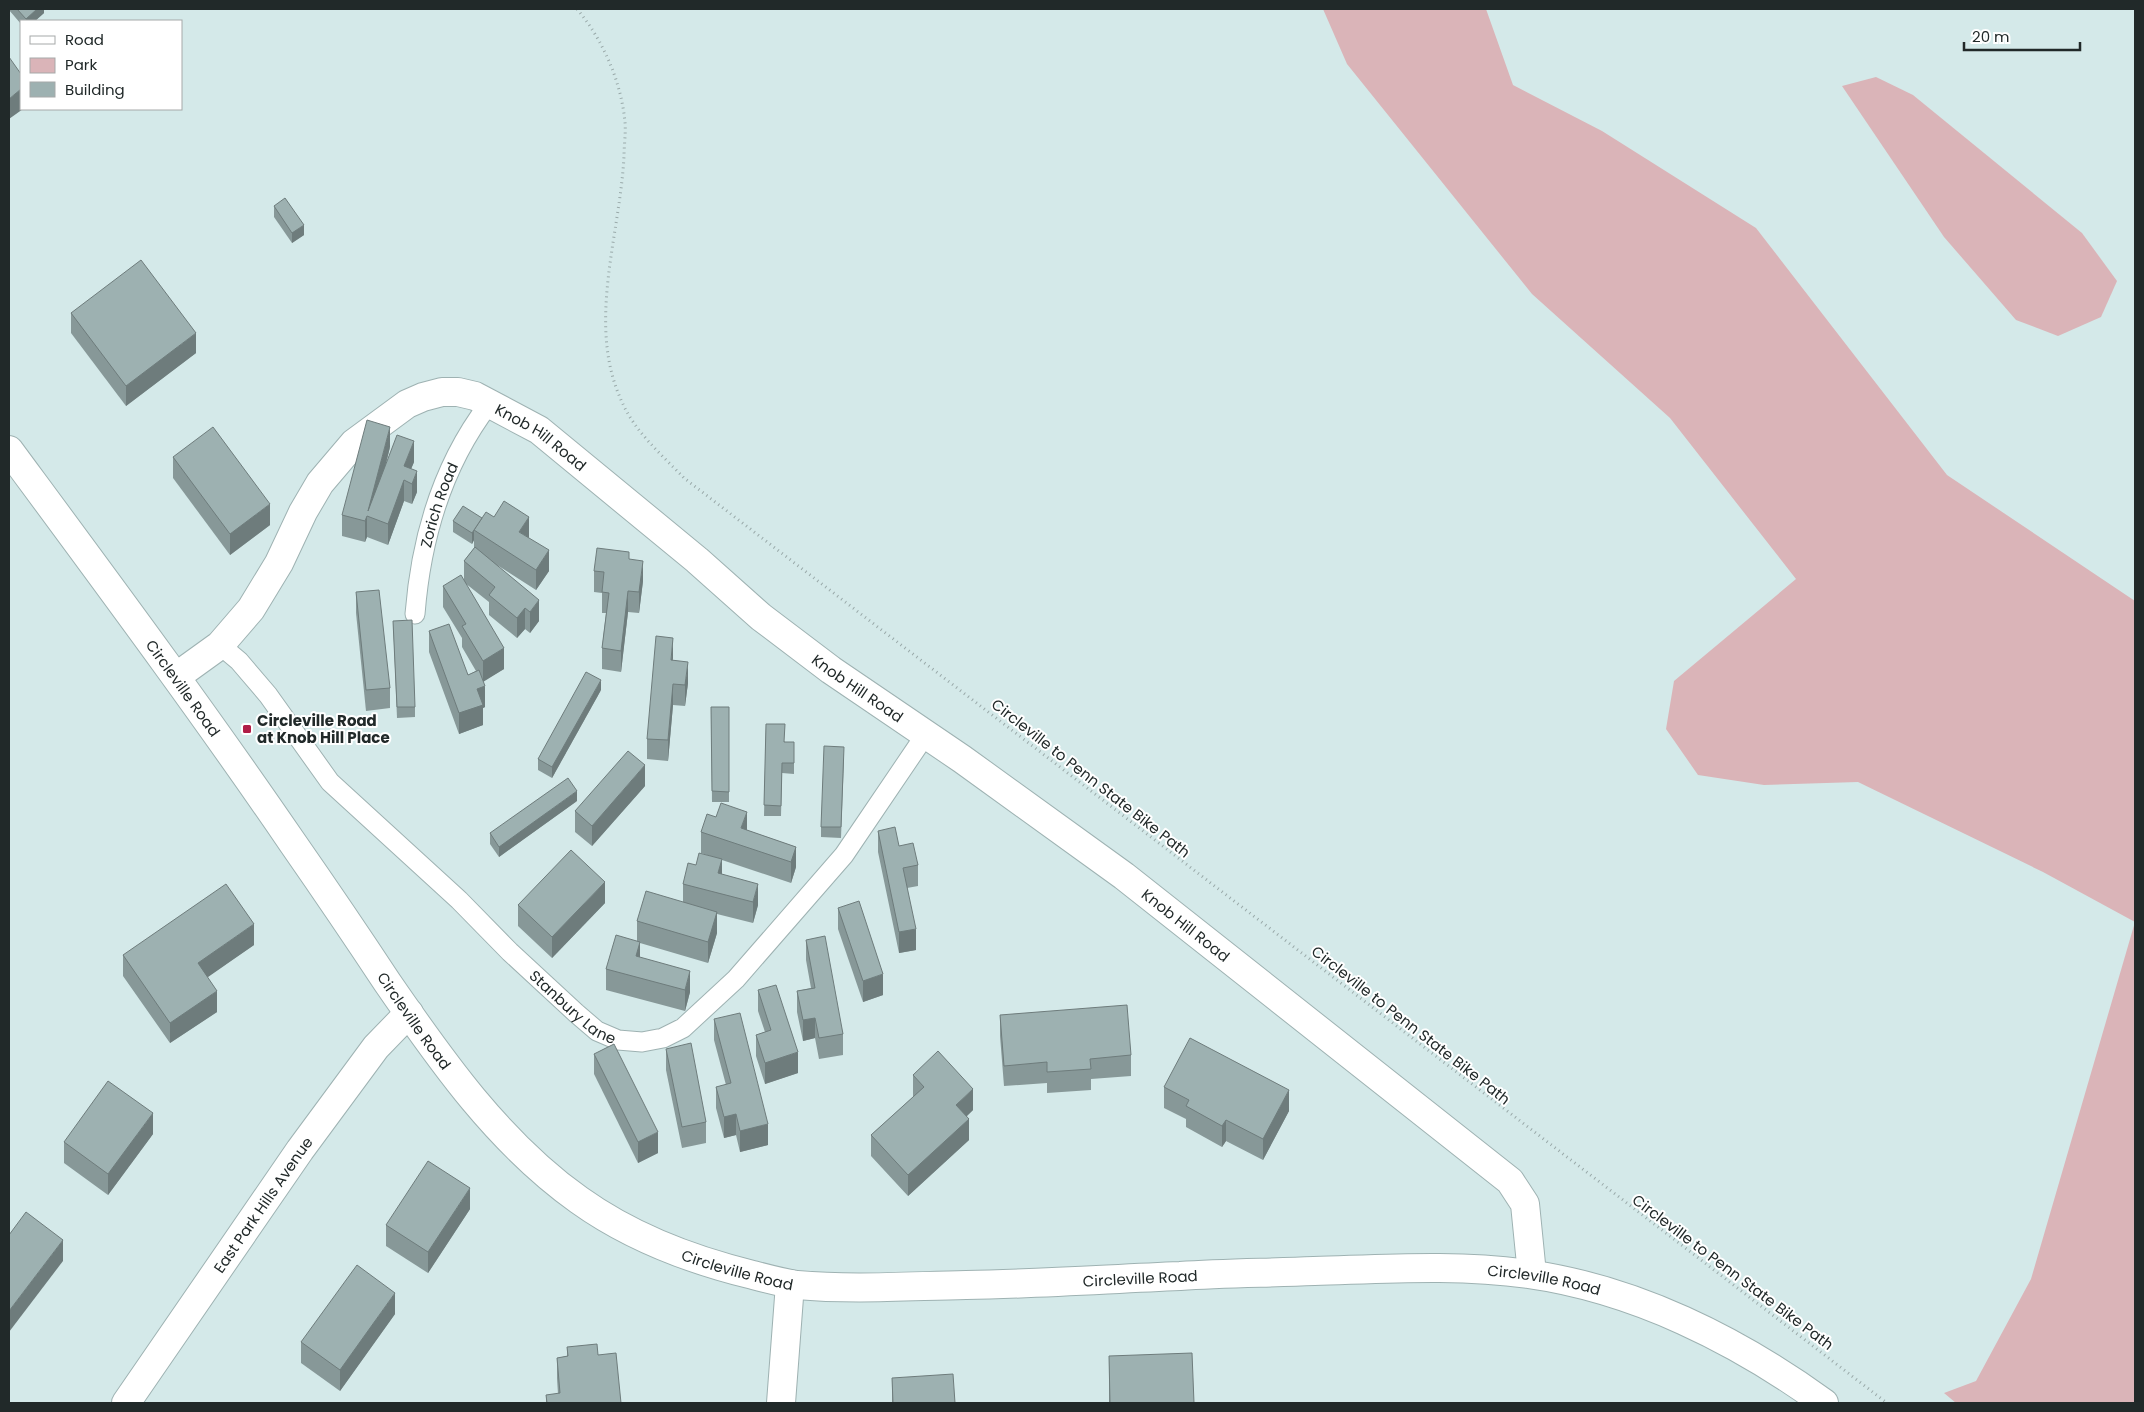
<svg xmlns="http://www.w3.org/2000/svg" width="2144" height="1412" font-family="Poppins,sans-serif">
	<rect width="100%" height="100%" fill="#d4e9e9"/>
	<g fill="#dab4b8">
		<path d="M1323,9H1486L1513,85L1602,131L1756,228L1947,475L2135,601V1403H1956L1944,1393L1976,1381L2031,1279L2135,922L2043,872L1858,782L1764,785L1698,775L1666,729L1674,681L1796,579L1670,418L1532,294L1347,64Z"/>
		<path d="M1876,77L1913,95L2082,233L2117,281L2101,317L2058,336L2016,320L1944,237L1842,86Z"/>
	</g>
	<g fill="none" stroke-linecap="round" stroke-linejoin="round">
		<g stroke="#9eb2b2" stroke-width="21">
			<g id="service">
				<path id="s1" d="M415,614C421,539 443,464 489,404"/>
				<path id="s2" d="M220,645L239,661L268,695L330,782L459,900L510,952L576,1013L597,1031L618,1040L642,1042L663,1038L683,1028L736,979L844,855L926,734"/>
			</g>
		</g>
		<g stroke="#9eb2b2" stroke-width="30">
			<g id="minor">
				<path id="s3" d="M177,676L220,645L251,609L279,563L303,512L320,483L354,443L407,404L423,397L442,392H458L475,396L539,430L697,560L761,617L831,670L962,759L1124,876L1510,1181L1525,1204L1532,1274"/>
				<path id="s4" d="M126,1403L300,1150L376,1047L409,1013"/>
				<path d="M781,1403L790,1284"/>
			</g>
		</g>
		<g stroke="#9eb2b2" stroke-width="30">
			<g id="tertiary">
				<path id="s5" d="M9,450C105,580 201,709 292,842C324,888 356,935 387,982C442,1062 499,1143 579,1200C632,1238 691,1260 753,1275C768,1279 783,1283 797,1285C853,1290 910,1286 966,1285C1037,1284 1108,1279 1180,1276C1224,1273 1270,1273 1314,1271C1386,1269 1457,1264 1528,1274C1635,1289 1737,1340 1824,1403"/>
			</g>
		</g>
		<path stroke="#99a9a9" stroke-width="3" stroke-dasharray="1 4" stroke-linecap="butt" d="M577,9C603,40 621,81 625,122C626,133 624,145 624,156C620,236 586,325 622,402C635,432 662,455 684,478L1887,1403"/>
		<use href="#service" stroke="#fff" stroke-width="19"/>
		<use href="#minor" stroke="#fff" stroke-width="28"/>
		<use href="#tertiary" stroke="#fff" stroke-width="28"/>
	</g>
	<g fill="#879898">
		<path d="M9,9H44V13L35,21H21V24L9,10Z"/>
		<path d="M274,206L304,235L292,243L274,217Z"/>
		<path d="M71,313L196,353L126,406L71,333Z"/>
		<path d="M390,447L386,464L414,462L411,469L417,492L412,504L404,501L388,545L367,537L365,542L342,536V515Z"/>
		<path d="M173,457L270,525L230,555L173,478Z"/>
		<path d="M482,518L529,538L549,571L536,590L497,565L539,621L530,633L525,629L517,638L489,615V602L465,583L504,669L483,681L485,707L483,708V725L459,734L429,652V631L468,675L476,671L462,647V638L443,607V586L464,581V561L474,548V540L472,544L453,532V521Z"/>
		<path d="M629,559L643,581L639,613L628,612L621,672L602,669V648L606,613H602V593L594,592V571Z"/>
		<path d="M356,592L390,688V708L366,711L356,613Z"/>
		<path d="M393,621L415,707V717L397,718Z"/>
		<path d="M673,660L688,683L685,706L673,705L668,761L647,759V739Z"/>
		<path d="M601,690L552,778L538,770V759Z"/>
		<path d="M711,707H729V802H712Z"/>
		<path d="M766,724L785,742L794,752V774L782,773L781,816H764Z"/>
		<path d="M844,758L841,838L821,837V827Z"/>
		<path d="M645,786L592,846L575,832V811Z"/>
		<path d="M577,801L499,857L490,844V833Z"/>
		<path d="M747,830L796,847V867L791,883L722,860V874L758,905L753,923L717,914V933L708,963L640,943V958L690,992L685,1011L606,990V969L637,941V921L683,902V884L696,865L716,858L701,853V832Z"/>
		<path d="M878,831L899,846L918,865V886L907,888L916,950L899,953L878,852Z"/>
		<path d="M605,903L552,958L518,926V905Z"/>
		<path d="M838,908L883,995L863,1002L838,929Z"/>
		<path d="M806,940L843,1034V1055L819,1059L815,1038L803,1041L797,1012V991L811,988L806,960Z"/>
		<path d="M254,945L207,977L217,1012L170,1043L123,976V955Z"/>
		<path d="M758,990L798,1073L765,1084L756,1056V1035L765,1032L758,1011Z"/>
		<path d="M1000,1015L1131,1055V1076L1091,1079V1090L1047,1093V1083L1004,1086L1000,1036Z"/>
		<path d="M714,1019L768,1145L740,1152L736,1135L724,1138L716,1108V1087L726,1085L714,1040Z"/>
		<path d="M666,1049L706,1122V1143L682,1148L666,1070Z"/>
		<path d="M594,1054L658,1153L638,1163L594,1074Z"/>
		<path d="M913,1075L973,1110L967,1116L969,1140L908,1196L871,1156V1135L913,1097Z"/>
		<path d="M1164,1087L1289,1111L1263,1160L1226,1141L1222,1147L1186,1127V1119L1164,1108Z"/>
		<path d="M153,1134L108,1195L64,1163V1142Z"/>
		<path d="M470,1209L428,1273L386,1246V1225Z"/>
		<path d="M395,1314L340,1391L301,1363V1342Z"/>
		<path d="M567,1347L598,1355L621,1403H546V1395L558,1394L557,1378V1358L567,1356Z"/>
		<path d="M1109,1356L1194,1403H1109Z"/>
		<path d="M892,1378L955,1403H892Z"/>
	</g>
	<g fill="#6e7c7c">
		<path d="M37,9H44V13L35,21H26V19Z"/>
		<path d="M21,89V109H23L9,119V99Z"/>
		<path d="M304,225V235L292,243V233Z"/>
		<path d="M196,333V353L126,406V386Z"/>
		<path d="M390,427V447L372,518L368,511Z"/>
		<path d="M414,441V462L406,481L404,466Z"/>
		<path d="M417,471V492L412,504V484Z"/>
		<path d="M404,480V501L388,545V524Z"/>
		<path d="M270,504V525L230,555V534Z"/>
		<path d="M367,516V537L365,542V521Z"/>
		<path d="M529,517V538L519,532Z"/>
		<path d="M482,518L474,530V540L472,544V533Z"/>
		<path d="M549,550V571L536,590V570Z"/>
		<path d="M643,561V581L639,613V592Z"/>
		<path d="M628,591V612L621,672V651Z"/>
		<path d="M539,600V621L530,633V612Z"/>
		<path d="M525,608V629L517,638V618Z"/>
		<path d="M673,638V658L671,681V660Z"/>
		<path d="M504,648V669L483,682V661Z"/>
		<path d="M688,662V683L685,706V685Z"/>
		<path d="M601,680V690L552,778V767Z"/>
		<path d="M673,684V705L668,761V740Z"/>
		<path d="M485,686V707L483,708V725L459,734V713L477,689Z"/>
		<path d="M645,765V786L592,846V826Z"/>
		<path d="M577,791V801L499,857V847Z"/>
		<path d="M747,812V833L741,828Z"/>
		<path d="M796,847V867L791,883V862Z"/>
		<path d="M722,859V880L718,894V873Z"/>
		<path d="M605,882V903L552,958V937Z"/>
		<path d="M758,884V905L753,923V902Z"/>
		<path d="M717,912V933L708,963V942Z"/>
		<path d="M254,924V945L198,984V963Z"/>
		<path d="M916,929V950L899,953V932Z"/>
		<path d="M640,942V962L636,956Z"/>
		<path d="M690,971V992L685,1011V990Z"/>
		<path d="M883,974V995L863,1002V981Z"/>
		<path d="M217,991V1012L170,1043V1023Z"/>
		<path d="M815,1018V1038L803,1041V1020Z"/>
		<path d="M798,1052V1073L765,1084V1063Z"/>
		<path d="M973,1089V1110L956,1126V1105Z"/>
		<path d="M1289,1090V1111L1263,1160V1139Z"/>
		<path d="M153,1113V1134L108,1195V1174Z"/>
		<path d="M736,1114V1135L724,1138V1117Z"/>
		<path d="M969,1119V1140L908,1196V1175Z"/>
		<path d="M1226,1120V1141L1222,1147V1126Z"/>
		<path d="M768,1124V1145L740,1152V1131Z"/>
		<path d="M658,1132V1153L638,1163V1142Z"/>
		<path d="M470,1188V1209L428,1273V1252Z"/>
		<path d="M63,1240V1261L9,1332V1311Z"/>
		<path d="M395,1293V1314L340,1391V1370Z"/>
	</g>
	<g fill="#9db1b1" stroke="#6e7c7c">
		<path d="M17,9H37L26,19Z"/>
		<path d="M9,57L21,74V89L9,99Z"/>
		<path d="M285,198L304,225L292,233L274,206Z"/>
		<path d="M141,260L196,333L126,386L71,313Z"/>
		<path d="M367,420L390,427L368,511L397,435L414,441L404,466L417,471L412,484L404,480L388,524L367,516L365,521L342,515Z"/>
		<path d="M213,427L270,504L230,534L173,457Z"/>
		<path d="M504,501L529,517L519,532L549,550L536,570L474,530L486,512L494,517Z"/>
		<path d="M463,506L482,518L472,533L453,521Z"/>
		<path d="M475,547L539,600L530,612L525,608L517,618L489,595L495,587L464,561Z"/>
		<path d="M597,548L629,552V559L643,561L639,592L628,591L621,651L602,648L609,593L602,592L604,572L594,571Z"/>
		<path d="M461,575L504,648L483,661L462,626L466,624L443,586Z"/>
		<path d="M379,590L390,688L366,690L356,592Z"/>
		<path d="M412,620L415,707H397L393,621Z"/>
		<path d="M449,624L468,675L479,670L485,686L477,689L483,705L459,713L429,631Z"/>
		<path d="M656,636L673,638L671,660L688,662L685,685L673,684L668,740L647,739Z"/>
		<path d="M586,672L601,680L552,767L538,759Z"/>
		<path d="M711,707H729V792L712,791Z"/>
		<path d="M766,724H785L784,742H794V763H782L781,806L764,805Z"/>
		<path d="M824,746L844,747L841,827H821Z"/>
		<path d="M628,751L645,765L592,826L575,811Z"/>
		<path d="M568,778L577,791L499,847L490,833Z"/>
		<path d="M721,803L747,812L741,828L796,847L791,862L701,832L707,814L716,817Z"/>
		<path d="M895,827L899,846L913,843L918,865L903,868L916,929L899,932L878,831Z"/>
		<path d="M571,850L605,882L552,937L518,905Z"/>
		<path d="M699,853L722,859L718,873L758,884L753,902L683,884L688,863L696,865Z"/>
		<path d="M226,884L254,924L198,963L217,991L170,1023L123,955Z"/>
		<path d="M646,891L717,912L708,942L637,921Z"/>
		<path d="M859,901L883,974L863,981L838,908Z"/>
		<path d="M616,935L640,942L636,956L690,971L685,990L606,969Z"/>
		<path d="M825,936L843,1034L819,1038L815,1018L803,1020L797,991L815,988L806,940Z"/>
		<path d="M776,985L798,1052L765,1063L756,1035L771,1030L758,990Z"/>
		<path d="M1127,1005L1131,1055L1090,1059L1091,1069L1047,1072V1062L1004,1066L1000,1015Z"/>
		<path d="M740,1013L768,1124L740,1131L736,1114L724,1117L716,1087L731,1083L714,1019Z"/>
		<path d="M1190,1038L1289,1090L1263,1139L1226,1120L1222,1126L1186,1106L1189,1100L1164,1087Z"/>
		<path d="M691,1043L706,1122L682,1127L666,1049Z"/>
		<path d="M614,1044L658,1132L638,1142L594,1054Z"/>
		<path d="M938,1051L973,1089L956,1105L969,1119L908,1175L871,1135L924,1087L913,1075Z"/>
		<path d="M108,1081L153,1113L108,1174L64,1142Z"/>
		<path d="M428,1161L470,1188L428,1252L386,1225Z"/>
		<path d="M26,1212L63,1240L9,1311V1235Z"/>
		<path d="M357,1265L395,1293L340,1370L301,1342Z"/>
		<path d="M597,1344L598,1355L616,1353L621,1403H547L546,1395L560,1393L557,1358L568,1356L567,1347Z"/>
		<path d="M1192,1353L1194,1403H1110L1109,1356Z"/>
		<path d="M953,1374L955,1403H893L892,1378Z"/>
	</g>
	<rect fill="#b01d47" stroke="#fff" stroke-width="2" x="242" y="724" width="10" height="10" rx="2.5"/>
	<g text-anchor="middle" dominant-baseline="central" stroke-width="4" stroke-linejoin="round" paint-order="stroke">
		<g font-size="15" fill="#212929" stroke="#fff">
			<text stroke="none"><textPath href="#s3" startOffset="511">Knob Hill Road</textPath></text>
			<text stroke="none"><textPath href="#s1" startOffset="112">Zorich Road</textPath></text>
			<text stroke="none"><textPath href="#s5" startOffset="295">Circleville Road</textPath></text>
			<text stroke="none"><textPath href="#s3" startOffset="916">Knob Hill Road</textPath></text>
			<text transform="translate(1091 778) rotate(38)">Circleville to Penn State Bike Path</text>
			<text stroke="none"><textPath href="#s3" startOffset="1321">Knob Hill Road</textPath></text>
			<text stroke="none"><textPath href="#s2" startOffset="508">Stanbury Lane</textPath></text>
			<text stroke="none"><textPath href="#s5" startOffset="700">Circleville Road</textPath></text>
			<text transform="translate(1411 1025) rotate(38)">Circleville to Penn State Bike Path</text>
			<text stroke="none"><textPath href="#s4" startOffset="241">East Park Hills Avenue</textPath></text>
			<text stroke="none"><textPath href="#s5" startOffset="1119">Circleville Road</textPath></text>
			<text transform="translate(1733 1272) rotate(37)">Circleville to Penn State Bike Path</text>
			<text stroke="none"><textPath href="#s5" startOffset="1524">Circleville Road</textPath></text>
			<text stroke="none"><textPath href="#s5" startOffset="1929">Circleville Road</textPath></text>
		</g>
		<g font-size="15" font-weight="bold" fill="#212929" stroke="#fff" text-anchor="start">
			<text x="257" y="720">Circleville Road<tspan x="257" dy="17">at Knob Hill Place</tspan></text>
		</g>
	</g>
	<rect width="2144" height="1412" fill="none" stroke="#212929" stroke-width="20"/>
	<rect x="20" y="20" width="162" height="90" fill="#ffffff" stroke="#a6a9a9"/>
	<rect x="30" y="36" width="25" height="8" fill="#ffffff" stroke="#a6a9a9"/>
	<text x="65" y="45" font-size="15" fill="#212929">Road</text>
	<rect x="30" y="58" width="25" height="15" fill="#dab4b8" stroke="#a6a9a9"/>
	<text x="65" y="70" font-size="15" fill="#212929">Park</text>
	<rect x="30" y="82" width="25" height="15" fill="#9db1b1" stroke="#a6a9a9"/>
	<text x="65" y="95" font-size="15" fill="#212929">Building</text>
	<path d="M1964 42v8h116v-8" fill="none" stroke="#212929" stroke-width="2.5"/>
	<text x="1972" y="42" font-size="15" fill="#212929" stroke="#ffffff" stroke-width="4" paint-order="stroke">20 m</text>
</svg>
